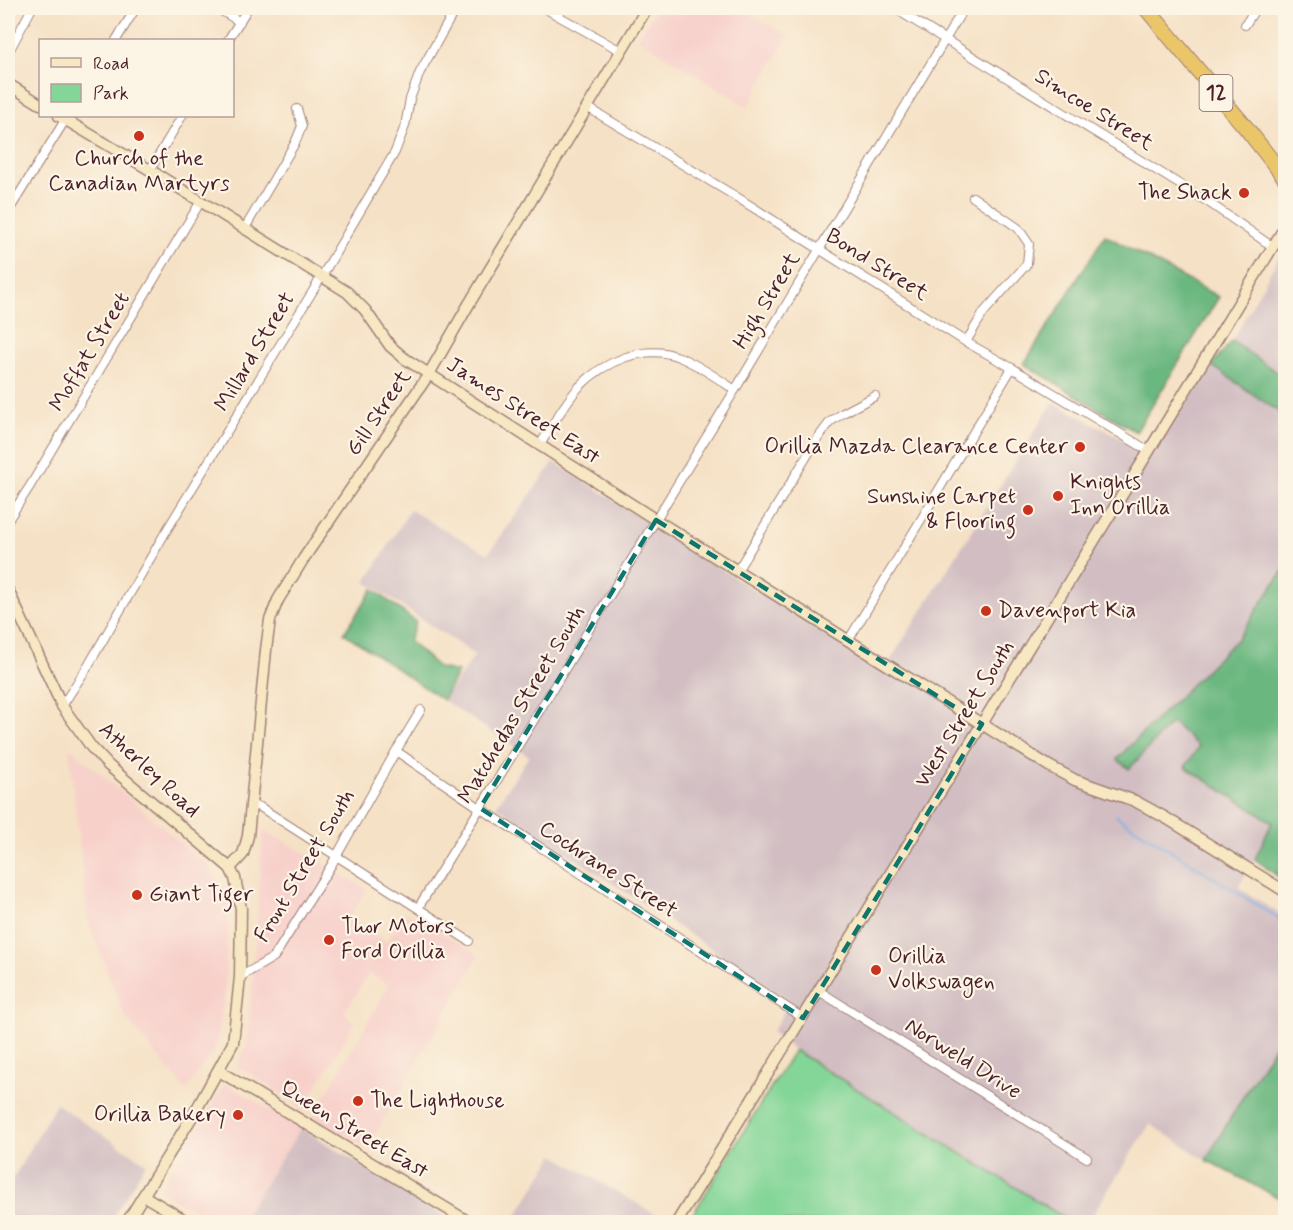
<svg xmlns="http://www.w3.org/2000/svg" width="1293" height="1230" font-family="Mynerve,sans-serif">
	<rect width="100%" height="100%" fill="#fcf5e5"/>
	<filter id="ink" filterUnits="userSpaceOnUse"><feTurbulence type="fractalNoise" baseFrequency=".0167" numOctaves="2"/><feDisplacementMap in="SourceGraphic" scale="12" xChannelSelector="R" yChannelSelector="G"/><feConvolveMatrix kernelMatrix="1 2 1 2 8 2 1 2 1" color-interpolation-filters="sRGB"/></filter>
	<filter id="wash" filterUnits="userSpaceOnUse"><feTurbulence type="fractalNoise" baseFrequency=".008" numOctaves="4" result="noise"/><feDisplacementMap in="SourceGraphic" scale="24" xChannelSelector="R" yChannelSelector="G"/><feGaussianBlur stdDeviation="1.35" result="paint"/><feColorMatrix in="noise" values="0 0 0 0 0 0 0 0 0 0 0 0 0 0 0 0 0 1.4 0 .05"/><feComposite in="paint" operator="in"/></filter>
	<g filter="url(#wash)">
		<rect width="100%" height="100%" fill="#f5e1c5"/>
		<g fill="#f7d0ca">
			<path d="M657,8H740L788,36L748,107L637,38Z"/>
			<path d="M69,747L207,865L229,895L225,995L216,1047L186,1090L125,1017L88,921Z"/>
			<path d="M263,829L367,889L349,918L387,942L406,912L479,955L443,1018L367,1148L313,1117L389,985L369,973L344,1013L355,1022L304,1108L237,1066L246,1048L253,976Z"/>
			<path d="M225,1083L301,1128L240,1222H215L159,1190Z"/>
		</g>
		<g fill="#d2bec2">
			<path d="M1285,246V378L1232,341Z"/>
			<path d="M1211,365L1285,416V565L1283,571L1239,637L1117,759L1130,768L1171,721L1199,747L1185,768L1272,822L1255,859L1238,887L1285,917V1030L1247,1090L1206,1160L1150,1124L1088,1222H1070L798,1053L772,1032L790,1001L496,806L529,756L443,700L475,655L366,582L410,510L488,554L554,462L883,672L1053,402L1151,454Z"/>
			<path d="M56,1104L146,1163L110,1222H8V1187Z"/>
			<path d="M301,1128L455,1222H240Z"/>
			<path d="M554,1155L660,1217L656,1222H513Z"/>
		</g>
		<path fill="#84d698" stroke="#677a62" stroke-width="1.5" d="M794,1050L1071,1222H688Z"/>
		<g fill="#6bb780" stroke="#5a6b56" stroke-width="1.5">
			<path d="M1105,235L1219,297L1136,432L1024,364Z"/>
			<path d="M1232,341L1285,378V416L1211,365Z"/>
			<path d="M1283,571H1285V882L1255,859L1272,822L1185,767L1199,747L1172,722L1129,769L1117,759L1239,637Z"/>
			<path d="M373,589L416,622L409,641L439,668L458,672L443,700L344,633Z"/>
			<path d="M1285,1030V1201L1206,1160L1247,1090Z"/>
		</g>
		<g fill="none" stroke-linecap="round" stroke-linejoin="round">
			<path stroke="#79ace5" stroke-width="2" d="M1116,816L1286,923"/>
		</g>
	</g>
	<g filter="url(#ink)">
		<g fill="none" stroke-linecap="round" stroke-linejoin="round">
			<g stroke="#a08078" stroke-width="10">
				<g id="street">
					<path d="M217,8L240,22"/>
					<path d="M544,8L621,51"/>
					<path d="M894,8L1208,202L1273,247"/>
					<path d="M1245,25L1256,8"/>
					<path d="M116,40L136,8"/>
					<path d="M228,40L248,8"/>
					<path d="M8,53L32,8"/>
					<path d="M587,107L735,196L966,342L1012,368L1149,451"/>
					<path d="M150,170L182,116"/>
					<path d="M8,212L67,117"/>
					<path d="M245,228L295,143L302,126L297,109"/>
					<path d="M966,342L984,312L1027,264L1029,244L1018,228L973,197"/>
					<path d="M540,445C552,425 564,404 579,387C603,362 645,343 679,357C699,365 717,378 735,390"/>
					<path d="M8,520L30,486L201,201"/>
					<path d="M737,571L818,438L830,422L843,413L875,396"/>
					<path d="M848,641L1012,368"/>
					<path d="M62,706L88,666L165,533L322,276L395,152L405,126L410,99L420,72L456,8"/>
					<path d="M396,751L480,808L803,1018"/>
					<path d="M252,805L260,807L469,941"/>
					<path d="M418,908L485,800L735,390L964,8"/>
					<path d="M240,977L274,957L332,864L396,751L421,710"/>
					<path d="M819,991L1087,1158"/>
				</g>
			</g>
			<g stroke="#a08078" stroke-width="13">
				<g id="secondary">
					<path d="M8,84L40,104"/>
					<path d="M59,116L150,170L347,292L365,310L390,346L404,358L656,520L1049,766L1075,780L1135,801L1166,818L1286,892"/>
					<path d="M8,590L62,706L92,748L109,766L230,868L235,878L241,909L240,977L233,1043L195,1112L127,1222"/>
					<path d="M230,868L243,854L248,836L266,650L270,620L278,600L304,558L429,374L469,304L647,8"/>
					<path d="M219,1071L469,1222"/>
					<path d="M144,1196L188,1222"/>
					<path d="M677,1222L1149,451L1286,225"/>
				</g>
			</g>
			<g stroke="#a08078" stroke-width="17">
				<path id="highway" d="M1146,8L1247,129L1286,179"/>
			</g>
			<use href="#street" stroke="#fff" stroke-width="8"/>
			<use href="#secondary" stroke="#f7e8c3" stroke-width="10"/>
			<use href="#highway" stroke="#ebc669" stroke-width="15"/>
		</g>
	</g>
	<path fill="none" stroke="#0f766e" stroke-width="4.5" stroke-dasharray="12 8" stroke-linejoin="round" d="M656,520L982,724L803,1018L480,808Z"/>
	<g fill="#c8321e" stroke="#fcf5e5" stroke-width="2">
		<circle cx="139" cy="136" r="6"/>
		<circle cx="1244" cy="193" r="6"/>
		<circle cx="1080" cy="447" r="6"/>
		<circle cx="1058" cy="496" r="6"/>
		<circle cx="1028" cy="510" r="6"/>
		<circle cx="986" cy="611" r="6"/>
		<circle cx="137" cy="895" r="6"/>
		<circle cx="329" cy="940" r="6"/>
		<circle cx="876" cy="970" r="6"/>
		<circle cx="358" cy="1101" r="6"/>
		<circle cx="238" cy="1115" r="6"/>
	</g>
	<g text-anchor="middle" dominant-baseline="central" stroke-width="4.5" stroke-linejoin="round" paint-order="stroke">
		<rect fill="#fcf5e5" stroke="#7f5f63" stroke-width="1.5" x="1199.5" y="75" width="33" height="36" rx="4.5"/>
		<g font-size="21" font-weight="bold" fill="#4a1f2b">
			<text x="1216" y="93">12</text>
		</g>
		<g font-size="22" fill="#4a1f2b" stroke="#fcf5e5">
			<text transform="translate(1094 110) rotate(32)">Simcoe Street</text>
			<text transform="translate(877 265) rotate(32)">Bond Street</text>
			<text transform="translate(767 301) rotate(-59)">High Street</text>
			<text transform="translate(90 352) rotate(-59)">Moffat Street</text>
			<text transform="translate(255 352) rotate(-59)">Millard Street</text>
			<text transform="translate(523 411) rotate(33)">James Street East</text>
			<text transform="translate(379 413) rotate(-56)">Gill Street</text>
			<text transform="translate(522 705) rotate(-59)">Matchedas Street South</text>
			<text transform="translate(965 714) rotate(-58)">West Street South</text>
			<text transform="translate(149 770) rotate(43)">Atherley Road</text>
			<text transform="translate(305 866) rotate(-59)">Front Street South</text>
			<text transform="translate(608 870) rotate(33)">Cochrane Street</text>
			<text transform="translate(963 1059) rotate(32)">Norweld Drive</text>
			<text transform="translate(354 1130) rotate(31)">Queen Street East</text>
		</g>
		<g font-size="22" fill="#4a1f2b" stroke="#fcf5e5" text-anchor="start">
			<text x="139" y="159" text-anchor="middle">Church of the<tspan x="139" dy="25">Canadian Martyrs</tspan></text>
			<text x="1232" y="193" text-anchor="end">The Shack</text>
			<text x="1068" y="447" text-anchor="end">Orillia Mazda Clearance Center</text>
			<text x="1070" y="483">Knights<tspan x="1070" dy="25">Inn Orillia</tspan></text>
			<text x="1016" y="497" text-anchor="end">Sunshine Carpet<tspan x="1016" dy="25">&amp; Flooring</tspan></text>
			<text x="998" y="611">Davenport Kia</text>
			<text x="149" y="895">Giant Tiger</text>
			<text x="341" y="927">Thor Motors<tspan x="341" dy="25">Ford Orillia</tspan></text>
			<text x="888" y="957">Orillia<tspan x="888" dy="25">Volkswagen</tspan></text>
			<text x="370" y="1101">The Lighthouse</text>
			<text x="226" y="1115" text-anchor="end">Orillia Bakery</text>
		</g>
	</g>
	<rect width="1293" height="1230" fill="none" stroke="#fcf5e5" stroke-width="30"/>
	<rect x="39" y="39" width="195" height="78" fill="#fcf5e5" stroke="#b59f9b" stroke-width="1.5"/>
	<rect x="51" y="58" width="30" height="9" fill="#f7e8c3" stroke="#b59f9b" stroke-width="1.5"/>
	<text x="93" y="69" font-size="18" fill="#4a1f2b">Road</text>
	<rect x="51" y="84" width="30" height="18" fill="#84d698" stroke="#b59f9b" stroke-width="1.5"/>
	<text x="93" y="99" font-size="18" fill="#4a1f2b">Park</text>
</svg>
